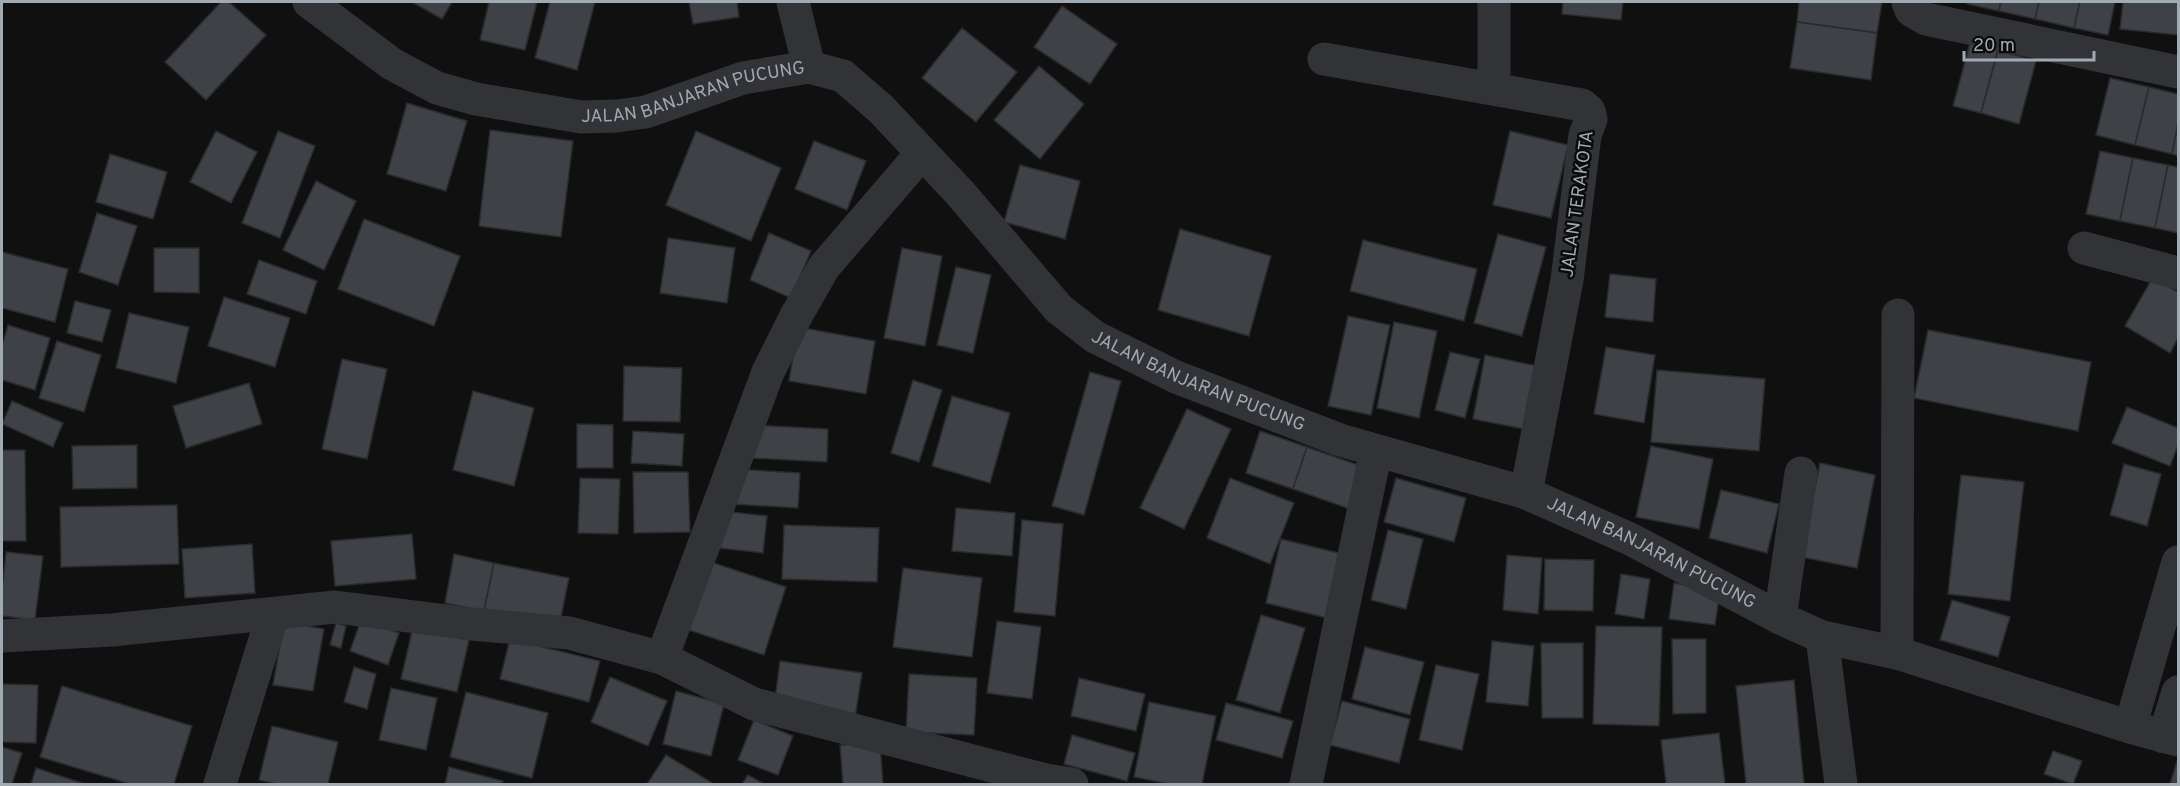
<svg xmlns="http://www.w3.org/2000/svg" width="2180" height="786" font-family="Overpass,sans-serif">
	<rect width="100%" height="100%" fill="#101011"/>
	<g fill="#3e4145" stroke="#2a2b2e" stroke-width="1.5">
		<path d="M221,2H229L266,35L206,100L165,62Z"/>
		<path d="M412,2H452L442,19Z"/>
		<path d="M489,2H537L525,50L480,40Z"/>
		<path d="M550,2H595L577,70L535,58Z"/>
		<path d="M689,2H737L739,17L693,24Z"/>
		<path d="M1563,2H1623L1621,20L1562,14Z"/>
		<path d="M1799,2H1882L1877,33L1797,22Z"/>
		<path d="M1967,2H2001L1999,11L1967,4Z"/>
		<path d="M2001,2H2039L2035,19L1999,11Z"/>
		<path d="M2039,2H2080L2074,28L2035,19Z"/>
		<path d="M2080,2H2115L2108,35L2074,28Z"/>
		<path d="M2123,2H2178V35L2120,29Z"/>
		<path d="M1062,6L1117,44L1090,84L1034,47Z"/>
		<path d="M1797,22L1877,33L1871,80L1790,68Z"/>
		<path d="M962,28L1017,72L976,122L922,78Z"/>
		<path d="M1970,43L1998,50L1981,113L1953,106Z"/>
		<path d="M1998,50L2036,61L2019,124L1981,113Z"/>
		<path d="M1039,66L1084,104L1040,159L994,120Z"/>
		<path d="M2110,78L2149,87L2135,145L2096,135Z"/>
		<path d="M2149,87L2178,94V124L2172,154L2135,145Z"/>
		<path d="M407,103L467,121L446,191L387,174Z"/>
		<path d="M2178,124V156L2172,154Z"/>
		<path d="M490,130L573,141L561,237L479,226Z"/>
		<path d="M216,131L257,152L231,203L190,182Z"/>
		<path d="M278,131L315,146L280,238L242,223Z"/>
		<path d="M696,131L781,168L751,241L666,205Z"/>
		<path d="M1510,131L1568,145L1551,218L1493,205Z"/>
		<path d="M814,141L866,161L847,210L795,189Z"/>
		<path d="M2100,151L2133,158L2120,221L2086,214Z"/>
		<path d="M110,154L167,172L153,219L96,202Z"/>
		<path d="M2133,158L2168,165L2155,228L2120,221Z"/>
		<path d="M1020,165L1080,181L1065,239L1004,222Z"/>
		<path d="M2168,165L2178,167V233L2155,228Z"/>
		<path d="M316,181L356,201L324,270L283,250Z"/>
		<path d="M97,213L137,226L118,285L79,272Z"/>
		<path d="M364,219L460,256L434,326L338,289Z"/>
		<path d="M1180,229L1271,256L1249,336L1158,310Z"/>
		<path d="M769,233L811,251L791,298L750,280Z"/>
		<path d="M1498,234L1546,247L1522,336L1474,323Z"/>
		<path d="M668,238L735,248L727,303L660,293Z"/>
		<path d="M1363,240L1477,269L1464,321L1350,291Z"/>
		<path d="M154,248H199V293L154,292Z"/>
		<path d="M902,248L942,256L925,346L884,338Z"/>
		<path d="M2,252L68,269L55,322L2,308Z"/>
		<path d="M259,260L317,281L306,314L247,294Z"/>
		<path d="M956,267L991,275L973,353L937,345Z"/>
		<path d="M1610,274L1656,279L1653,322L1605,317Z"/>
		<path d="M2153,277L2178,292V338L2170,353L2125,326Z"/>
		<path d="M224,297L290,318L275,367L208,346Z"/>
		<path d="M75,301L111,310L102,342L67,333Z"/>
		<path d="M129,313L189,327L176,383L116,368Z"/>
		<path d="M1348,316L1390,325L1371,415L1328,406Z"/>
		<path d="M1394,322L1437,331L1419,418L1377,408Z"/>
		<path d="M8,325L50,338L35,390L2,380V346Z"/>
		<path d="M798,327L875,341L866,394L789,381Z"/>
		<path d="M1928,330L2091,362L2078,431L1914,398Z"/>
		<path d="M57,341L101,355L84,412L39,398Z"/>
		<path d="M1606,347L1655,355L1644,423L1594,414Z"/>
		<path d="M1450,352L1480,359L1465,418L1435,410Z"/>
		<path d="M1485,355L1546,368L1533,431L1473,419Z"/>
		<path d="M342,359L387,369L367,459L322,449Z"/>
		<path d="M624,366L682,368L680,422L623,421Z"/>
		<path d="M1657,370L1765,379L1759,451L1651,442Z"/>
		<path d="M1090,372L1121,381L1084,515L1052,506Z"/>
		<path d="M913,380L942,390L919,462L891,453Z"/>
		<path d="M249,383L262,424L186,448L173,406Z"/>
		<path d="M473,391L534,408L514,486L453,470Z"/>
		<path d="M952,396L1010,413L990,483L932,466Z"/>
		<path d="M12,401L63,423L53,447L2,424Z"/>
		<path d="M2127,407L2178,428V445L2170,466L2112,443Z"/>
		<path d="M1187,409L1231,429L1184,529L1140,508Z"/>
		<path d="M577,424L613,425V468H577Z"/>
		<path d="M752,425L828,429L827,462L751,458Z"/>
		<path d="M633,431L684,434L682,466L631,463Z"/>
		<path d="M1260,431L1307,447L1293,489L1246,473Z"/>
		<path d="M137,445V488L73,489L72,446Z"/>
		<path d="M1651,446L1713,459L1699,529L1636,517Z"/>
		<path d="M1307,447L1364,467L1350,509L1293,489Z"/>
		<path d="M2,450H25L26,541H2Z"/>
		<path d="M1820,463L1875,475L1857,568L1801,557Z"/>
		<path d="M2124,464L2161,474L2147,526L2110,515Z"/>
		<path d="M734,469L800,473L798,508L732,504Z"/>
		<path d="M633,472H688L690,532L634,533Z"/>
		<path d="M1961,475L2024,482L2010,601L1948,594Z"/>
		<path d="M580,478L620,479L618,534L578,533Z"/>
		<path d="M1230,478L1294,503L1270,564L1207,538Z"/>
		<path d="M1396,478L1466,498L1454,542L1384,522Z"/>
		<path d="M1721,490L1779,504L1767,553L1709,538Z"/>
		<path d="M177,505L179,564L61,567L60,507Z"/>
		<path d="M956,508L1015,513L1012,556L952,551Z"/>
		<path d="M723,511L767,516L763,553L719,548Z"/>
		<path d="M1022,520L1063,524L1055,616L1014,612Z"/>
		<path d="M784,525L879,528L877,582L782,579Z"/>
		<path d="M1388,530L1423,539L1406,609L1371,600Z"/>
		<path d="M412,534L416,579L335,586L331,541Z"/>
		<path d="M1281,539L1351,556L1335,620L1266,603Z"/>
		<path d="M252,544L255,593L185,598L182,549Z"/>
		<path d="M6,552L43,556L35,620L2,616V591Z"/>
		<path d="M454,554L494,563L484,611L445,603Z"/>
		<path d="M1507,555L1542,558L1538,614L1503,610Z"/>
		<path d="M1545,559L1594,560L1593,611L1544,610Z"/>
		<path d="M705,560L786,587L764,655L683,628Z"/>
		<path d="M494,563L569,578L559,626L484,611Z"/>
		<path d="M903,568L982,578L972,657L893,647Z"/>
		<path d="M1621,574L1650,579L1644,619L1615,614Z"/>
		<path d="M1674,583L1720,590L1715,625L1669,619Z"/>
		<path d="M1952,600L2010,617L1998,657L1940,640Z"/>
		<path d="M1261,615L1305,628L1280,713L1236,700Z"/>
		<path d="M361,620L399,633L388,665L350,651Z"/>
		<path d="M997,621L1041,627L1032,699L987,693Z"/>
		<path d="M284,622L324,629L313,691L273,685Z"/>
		<path d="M336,623L346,626L341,648L330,645Z"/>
		<path d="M1596,626L1662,627L1659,726L1593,724Z"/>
		<path d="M413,627L469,640L457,692L401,679Z"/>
		<path d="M510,639L600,661L589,702L500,679Z"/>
		<path d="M1672,639H1706V713L1673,714Z"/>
		<path d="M1492,641L1534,646L1528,706L1486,702Z"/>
		<path d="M1541,643H1583V718H1542Z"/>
		<path d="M1365,647L1424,662L1410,715L1352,699Z"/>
		<path d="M780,661L862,673L855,718L774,707Z"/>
		<path d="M1436,665L1479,674L1462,750L1419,740Z"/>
		<path d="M354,667L376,674L367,709L344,702Z"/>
		<path d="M909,674L977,678L974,735L906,732Z"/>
		<path d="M610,677L667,701L648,746L591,722Z"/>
		<path d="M1079,678L1145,694L1136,731L1071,716Z"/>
		<path d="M1794,680L1804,784H1746L1736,686Z"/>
		<path d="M2,684L38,685L36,743L2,742Z"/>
		<path d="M62,686L192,726L174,784H130L40,757Z"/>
		<path d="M391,688L437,698L426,750L379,740Z"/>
		<path d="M676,691L724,704L711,756L663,744Z"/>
		<path d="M466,692L548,713L532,778L450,757Z"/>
		<path d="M1342,701L1410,719L1399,763L1330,745Z"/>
		<path d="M1149,702L1216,716L1202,784H1169L1134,777Z"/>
		<path d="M1226,703L1293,721L1282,758L1216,740Z"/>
		<path d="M754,720L793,736L778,775L738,760Z"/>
		<path d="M272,726L338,742L328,784H277L259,780Z"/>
		<path d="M1719,733L1725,784H1666L1661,740Z"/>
		<path d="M1072,735L1135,753L1127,781L1064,764Z"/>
		<path d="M880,743L883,784H843L840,745Z"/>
		<path d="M2,747L22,753L12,784H2Z"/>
		<path d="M2053,751L2082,761L2073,784L2044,774Z"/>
		<path d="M666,755L714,784H647Z"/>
		<path d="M2177,761H2178V784H2170Z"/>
		<path d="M449,767L503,781L502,784H445Z"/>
		<path d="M36,768L85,784H31Z"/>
		<path d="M748,775L764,784H742Z"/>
	</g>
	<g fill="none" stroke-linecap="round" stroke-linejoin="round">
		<g stroke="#313337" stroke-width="33">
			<path d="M793,2L809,67"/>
			<path d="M1908,2L1911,10L1926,19L2178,72"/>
			<path d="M1324,59L1582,105L1589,111L1591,119L1585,135L1567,280L1526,493"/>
			<path d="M1494,89V2"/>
			<path d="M2084,248L2178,273"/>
			<path d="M1780,618L1801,473"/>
			<path d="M2,636L112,630L335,607L472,624L569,633L662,658L754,704L1046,780L1072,784"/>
			<path d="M1822,637L1841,784"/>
			<path d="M1897,653L1898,315"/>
			<path d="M662,658L768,372L796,316L824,267L922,153"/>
			<path d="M2130,727L2178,562"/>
			<path d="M2164,737L2178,692"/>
			<path d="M220,784L273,614"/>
			<path d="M1306,784L1376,451"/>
		</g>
		<path stroke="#313337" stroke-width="33" id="s1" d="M309,2L392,64L437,88L476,99L581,117L617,116L646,112L743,78L809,67L843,76L881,109L960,193L1059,309L1095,337L1176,377L1340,440L1526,493L1630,539L1780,618L1822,637L1897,653L2130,727L2178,740"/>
	</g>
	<g text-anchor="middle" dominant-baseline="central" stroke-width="5" stroke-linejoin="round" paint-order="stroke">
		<g font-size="18" fill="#a0aab3" stroke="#0b0b0c">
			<text stroke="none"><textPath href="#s1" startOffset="417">JALAN BANJARAN PUCUNG</textPath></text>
			<text transform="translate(1578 204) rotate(-82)">JALAN TERAKOTA</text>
			<text stroke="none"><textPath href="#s1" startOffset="1048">JALAN BANJARAN PUCUNG</textPath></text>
			<text stroke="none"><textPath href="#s1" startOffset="1534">JALAN BANJARAN PUCUNG</textPath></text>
		</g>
	</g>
	<rect width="2180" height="786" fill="none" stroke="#a0aab3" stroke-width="6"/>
	<path d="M1964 51v9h130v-9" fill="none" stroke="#a0aab3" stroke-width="3"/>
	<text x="1973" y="51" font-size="18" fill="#a0aab3" stroke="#0b0b0c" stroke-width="4.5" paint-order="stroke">20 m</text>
</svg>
